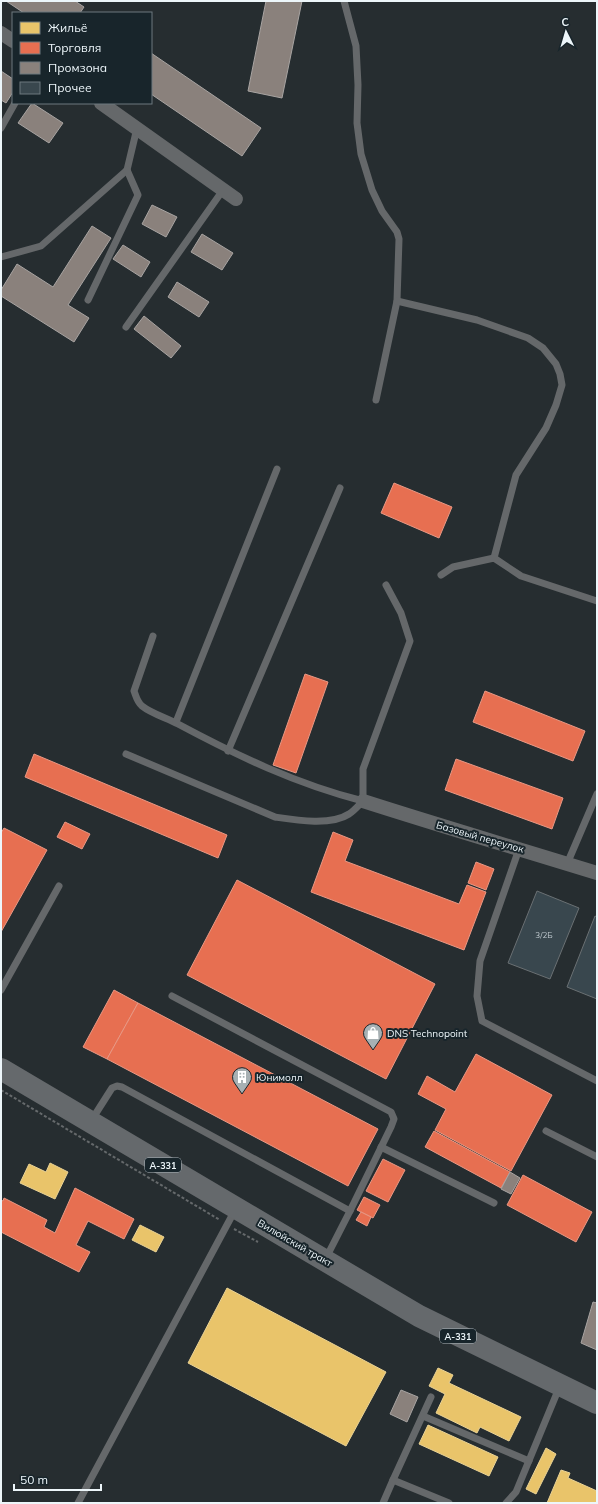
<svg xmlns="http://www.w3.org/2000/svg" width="598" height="1504" font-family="Mulish,sans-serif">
	<rect width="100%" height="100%" fill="#262d30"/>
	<g fill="#e9c46a" stroke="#ead395">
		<path d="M50,1163L68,1172L55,1199L20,1183L29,1164L46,1172Z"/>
		<path d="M140,1225L164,1237L156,1252L132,1240Z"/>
		<path d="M227,1288L386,1372L346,1446L188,1363Z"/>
		<path d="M438,1368L453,1375L449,1383L521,1417L509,1441L480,1427L477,1433L436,1413L445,1394L429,1386Z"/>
		<path d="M428,1425L498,1457L489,1476L419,1444Z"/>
		<path d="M546,1448L556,1454L536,1494L526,1489Z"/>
		<path d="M561,1470L570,1473L568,1478L597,1491V1503H547Z"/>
	</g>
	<g fill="#e76f51" stroke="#e99884">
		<path d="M394,483L452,507L439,538L381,513Z"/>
		<path d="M305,674L328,682L296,773L273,765Z"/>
		<path d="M485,691L585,731L573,761L473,722Z"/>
		<path d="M34,754L227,835L218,858L25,777Z"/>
		<path d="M456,759L563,798L552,829L445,790Z"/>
		<path d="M65,822L90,834L82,849L57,837Z"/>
		<path d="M4,828L47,850L1,932V833Z"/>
		<path d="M333,832L353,840L345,861L459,904L467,885L486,892L464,950L311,892Z"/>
		<path d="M476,862L494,869L486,890L468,883Z"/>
		<path d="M237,880L435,984L386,1079L187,975Z"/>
		<path d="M114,990L138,1003L107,1059L83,1047Z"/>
		<path d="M138,1003L378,1129L348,1186L107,1059Z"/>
		<path d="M476,1054L552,1095L511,1171L435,1130L446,1109L418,1094L427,1076L455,1092Z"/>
		<path d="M434,1131L510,1172L501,1188L425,1147Z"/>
		<path d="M383,1159L405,1170L388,1202L366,1191Z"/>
		<path d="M523,1175L592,1212L576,1242L507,1205Z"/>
		<path d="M75,1188L134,1219L124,1239L88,1221L76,1245L90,1252L79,1272L1,1232V1200L3,1201L4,1198L47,1220L44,1227L55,1233Z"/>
		<path d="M364,1197L380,1205L373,1218L357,1210Z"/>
		<path d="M361,1212L371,1217L367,1226L356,1220Z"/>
	</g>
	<g fill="#8a817c" stroke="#a8a4a2">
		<path d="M6,1H75L84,7L80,13H24Z"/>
		<path d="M266,1H302L282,98L248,91Z"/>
		<path d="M151,53L261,128L242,156L151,94Z"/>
		<path d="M1,71L13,79V92L6,103L1,100Z"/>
		<path d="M32,103L63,123L49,143L18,123Z"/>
		<path d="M152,205L177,217L166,237L142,224Z"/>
		<path d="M92,226L111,238L68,305L89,318L74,342L1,296V290L17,264L53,287Z"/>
		<path d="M202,234L233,253L222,270L191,252Z"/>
		<path d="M123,245L150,262L141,277L113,259Z"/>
		<path d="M177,282L209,302L199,317L168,297Z"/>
		<path d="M144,316L181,346L171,358L134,329Z"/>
		<path d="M510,1172L520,1178L511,1194L501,1189Z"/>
		<path d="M593,1302L597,1303V1350L581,1343Z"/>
		<path d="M401,1390L418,1397L407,1422L390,1414Z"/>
	</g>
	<g fill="#39474e" stroke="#6a7073">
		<path d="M537,891L579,908L550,979L508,963Z"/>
		<path d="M595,916L597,917V999L567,987Z"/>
	</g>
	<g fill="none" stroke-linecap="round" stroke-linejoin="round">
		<g stroke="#65696b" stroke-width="2" stroke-dasharray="3 2" stroke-linecap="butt">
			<path d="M1,1090L220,1220"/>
			<path d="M234,1229L258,1242"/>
		</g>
		<g stroke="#65686a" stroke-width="7">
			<path d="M344,1L356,46L358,85L357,123L361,154L372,190L382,211L397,232L399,239L397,301L376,400"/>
			<path d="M1,128L15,103"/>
			<path d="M1,257L41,246L127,170L137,128"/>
			<path d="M88,300L138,195L127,170"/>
			<path d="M397,301L477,320L528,338L543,348L556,364L560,374L562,385L556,405L546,428L516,475L494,558"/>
			<path d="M126,327L223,190"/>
			<path d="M441,575L453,567L494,558L521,576L597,601"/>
			<path d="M153,636L134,691C136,696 137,702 142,706C152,714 167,718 178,724C238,756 296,784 363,801"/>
			<path d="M176,722L277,469"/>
			<path d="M228,751L340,488"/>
			<path d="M126,754L275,817C295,820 331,826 349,814C354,811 359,805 363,801V769L410,641L401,613L386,585"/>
			<path d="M519,849L480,961L477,996L482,1021L597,1081"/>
			<path d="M567,864L597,794"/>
			<path d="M1,990L59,886"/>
			<path d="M172,996L391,1112L394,1119L391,1127L350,1211"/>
			<path d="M91,1121L112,1088L117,1086L122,1087L350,1211L326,1258"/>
			<path d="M546,1131L597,1157"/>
			<path d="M381,1147L494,1203"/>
			<path d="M431,1397L393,1480L449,1503"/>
			<path d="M423,1416L529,1461"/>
			<path d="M78,1503L235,1210"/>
			<path d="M383,1503L393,1480"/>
			<path d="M506,1503L516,1492L559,1388"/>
		</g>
		<g stroke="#65686a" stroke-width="14">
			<path d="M1,33L13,41"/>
			<path d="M101,103L236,199"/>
			<path d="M363,801C441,826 519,849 597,873"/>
		</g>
		<path stroke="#65696c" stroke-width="22" d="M1,1069L419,1316L597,1403"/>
	</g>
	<defs>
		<g id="shop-pin" transform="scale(1)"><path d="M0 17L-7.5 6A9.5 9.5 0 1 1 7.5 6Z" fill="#a7b0b3" stroke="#18252b"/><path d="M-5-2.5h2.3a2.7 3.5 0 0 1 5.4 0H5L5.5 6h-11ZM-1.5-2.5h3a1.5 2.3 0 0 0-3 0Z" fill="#fff"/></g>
		<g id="building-pin" transform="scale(1)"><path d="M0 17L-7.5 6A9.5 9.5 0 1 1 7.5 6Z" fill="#a7b0b3" stroke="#18252b"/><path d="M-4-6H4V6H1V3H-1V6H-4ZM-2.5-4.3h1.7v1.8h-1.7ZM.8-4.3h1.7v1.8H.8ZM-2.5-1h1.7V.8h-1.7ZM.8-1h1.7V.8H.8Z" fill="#fff"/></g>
	</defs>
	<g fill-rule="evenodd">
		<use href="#shop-pin" x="373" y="1033"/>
		<use href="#building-pin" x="242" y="1077"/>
	</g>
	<g text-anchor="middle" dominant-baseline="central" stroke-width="4" stroke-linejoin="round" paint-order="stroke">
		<g font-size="8" fill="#c0cacf">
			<text x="544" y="935">3/2Б</text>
		</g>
		<g fill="#18252b" stroke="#adb7bc" stroke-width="1">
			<rect x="145" y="1158" width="36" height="14" rx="3"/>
			<rect x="440" y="1329" width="36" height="14" rx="3"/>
		</g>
		<g font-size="9" font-weight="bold" fill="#edf6fa">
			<text x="163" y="1165">А-331</text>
			<text x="458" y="1336">А-331</text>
		</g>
		<g font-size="10" fill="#edf6fa" stroke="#18252b">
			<text transform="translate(480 837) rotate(16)">Базовый переулок</text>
			<text transform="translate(295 1243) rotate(30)">Вилюйский тракт</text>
		</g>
		<g font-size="10" fill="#edf6fa" stroke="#18252b" text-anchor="start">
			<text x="387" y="1033">DNS Technopoint</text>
			<text x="256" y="1077">Юнимолл</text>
		</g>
	</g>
	<rect width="598" height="1504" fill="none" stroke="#edf6fa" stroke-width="4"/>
	<rect x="12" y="12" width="140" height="92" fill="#18252b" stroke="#6d797e"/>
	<rect x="20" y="22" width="20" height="12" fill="#e9c46a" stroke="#6d797e"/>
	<text x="48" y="32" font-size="12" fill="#edf6fa">Жильё</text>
	<rect x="20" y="42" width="20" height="12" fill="#e76f51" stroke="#6d797e"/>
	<text x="48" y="52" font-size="12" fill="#edf6fa">Торговля</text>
	<rect x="20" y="62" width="20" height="12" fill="#8a817c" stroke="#6d797e"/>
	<text x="48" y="72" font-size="12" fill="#edf6fa">Промзона</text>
	<rect x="20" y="82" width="20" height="12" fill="#39474e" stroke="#6d797e"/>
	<text x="48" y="92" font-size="12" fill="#edf6fa">Прочее</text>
	<g transform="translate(566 32) rotate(355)" stroke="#18252b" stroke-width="3" paint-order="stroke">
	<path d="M0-3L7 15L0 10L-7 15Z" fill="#edf6fa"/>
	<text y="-6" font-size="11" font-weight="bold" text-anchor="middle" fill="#edf6fa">С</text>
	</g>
	<path d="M14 1484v6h87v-6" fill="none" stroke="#edf6fa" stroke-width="2"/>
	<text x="20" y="1484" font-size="12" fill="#edf6fa" stroke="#18252b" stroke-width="3" paint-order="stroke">50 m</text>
</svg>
